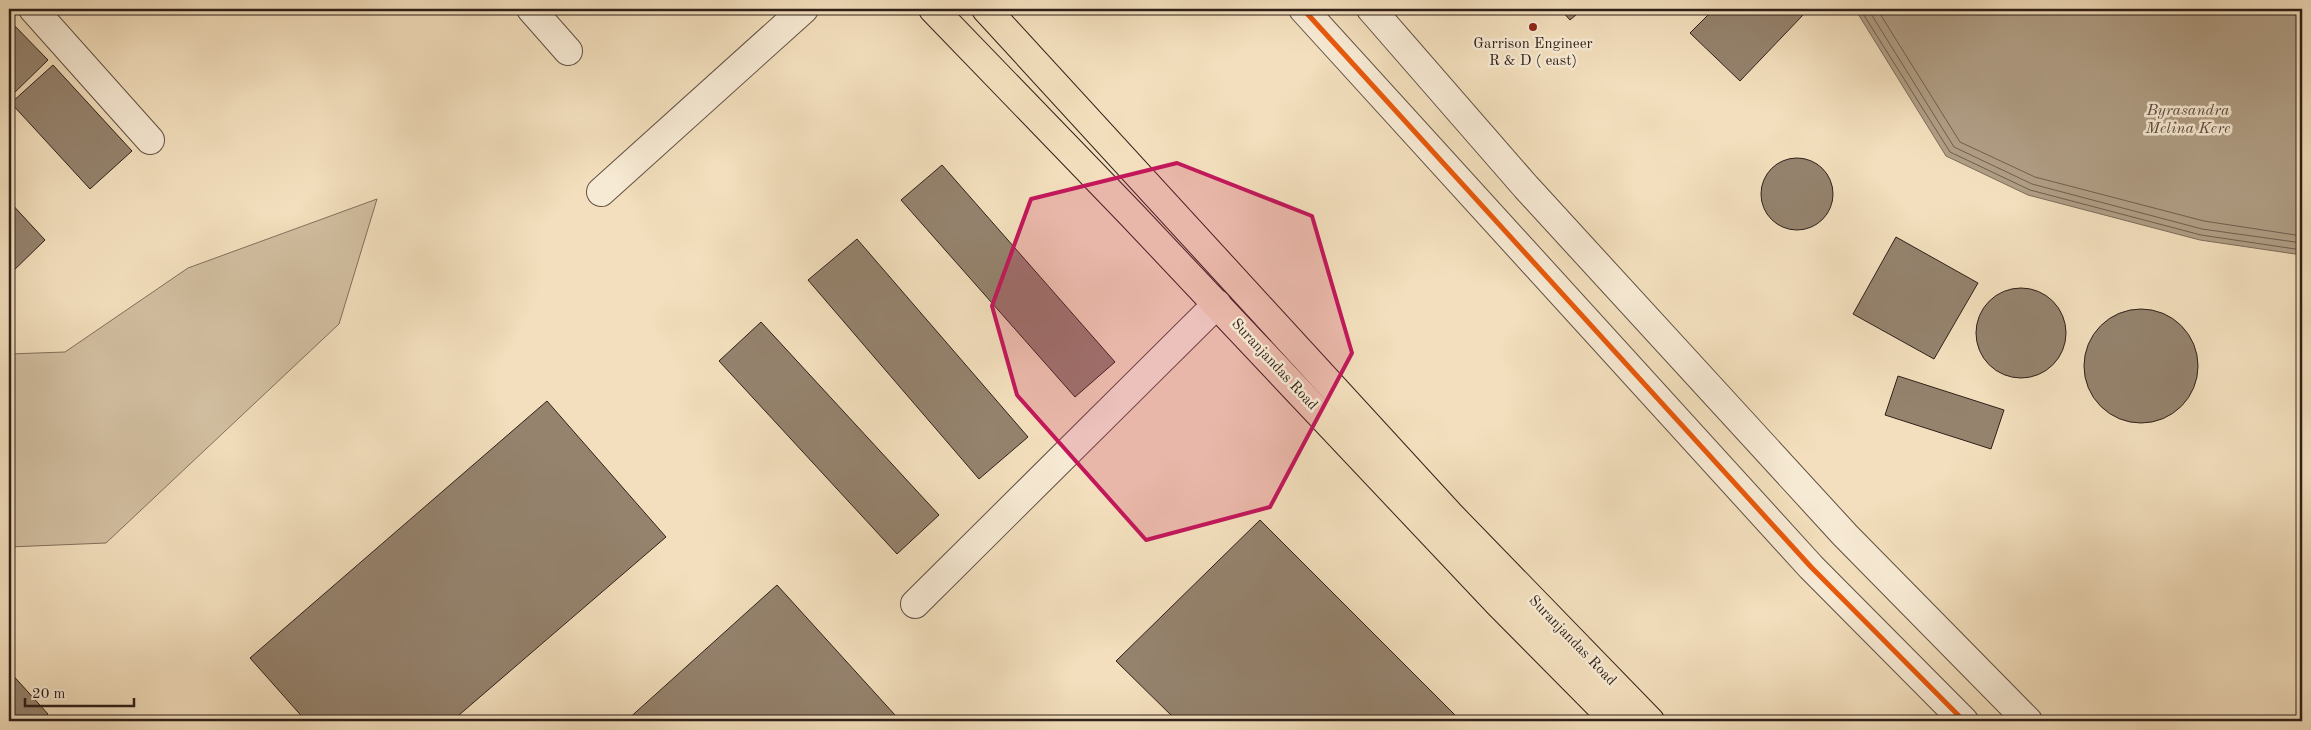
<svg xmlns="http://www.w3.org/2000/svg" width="2311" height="730" font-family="'Old Standard TT',serif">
	<rect width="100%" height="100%" fill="#f3dfbd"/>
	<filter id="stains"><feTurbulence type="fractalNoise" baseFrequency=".004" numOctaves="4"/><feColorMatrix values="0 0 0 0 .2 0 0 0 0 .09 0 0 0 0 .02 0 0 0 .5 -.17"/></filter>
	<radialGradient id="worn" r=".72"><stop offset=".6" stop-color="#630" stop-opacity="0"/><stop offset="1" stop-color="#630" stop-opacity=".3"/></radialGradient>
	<path fill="#d2bfa1" stroke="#80705d" d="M377,199L339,324L106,543L9,547V354L65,352L188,268Z"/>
	<path fill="#b09e85" stroke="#7c6c5a" d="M1855,9H2302V255L2200,240L2028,195L1946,156Z"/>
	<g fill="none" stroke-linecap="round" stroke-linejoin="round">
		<g stroke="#705f4f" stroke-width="1">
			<path d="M1860,9L1950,152L2030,190L2201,235L2302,250"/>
			<path d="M1868,9L1954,147L2032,184L2202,229L2302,243"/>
			<path d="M1877,9L1960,142L2035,177L2204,221L2302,236"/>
		</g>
	</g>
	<g fill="#95836e" stroke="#2f2019">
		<path d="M1560,9H1583L1570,20Z"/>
		<path d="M1714,9H1796L1803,15L1740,81L1690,33Z"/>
		<path d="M9,20L48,60L10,97L9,95Z"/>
		<path d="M53,65L132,151L90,189L11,103Z"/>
		<circle cx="1797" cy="194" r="36"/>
		<path d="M942,165L1115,362L1075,397L901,200Z"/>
		<path d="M9,201L45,240L9,275Z"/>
		<path d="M1896,237L1978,283L1934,359L1853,314Z"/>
		<path d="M857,239L1028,437L979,479L808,280Z"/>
		<circle cx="2021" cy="333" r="45"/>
		<circle cx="2141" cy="366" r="57"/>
		<path d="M761,322L939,515L897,554L719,361Z"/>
		<path d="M1898,376L2004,410L1991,449L1885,415Z"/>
		<path d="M547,401L666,537L452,721H306L250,658Z"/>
		<path d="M1260,520L1461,721H1177L1116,661Z"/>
		<path d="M777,585L895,715L888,721H626Z"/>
		<path d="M9,671L48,714L39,721H9Z"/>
	</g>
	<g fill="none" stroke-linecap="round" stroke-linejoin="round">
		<g stroke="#605042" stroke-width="30">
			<g id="minor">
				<path d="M33,9L150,140"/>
				<path d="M531,9L568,51"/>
				<path d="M1303,9L1811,567L1964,721"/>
				<path d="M1371,9L1526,187L1845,535L2028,721"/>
				<path d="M601,192L804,9"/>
				<path d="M915,604L1217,304"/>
			</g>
		</g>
		<g stroke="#2f2019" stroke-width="30">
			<g id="major">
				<path d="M933,9L1132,215L1499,604L1615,721"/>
				<path d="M986,9L1450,515L1650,721"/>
			</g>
		</g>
		<use href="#minor" stroke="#f7ead4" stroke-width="28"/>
		<use href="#major" stroke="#f3dfbd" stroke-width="28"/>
		<g stroke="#f7ead4" stroke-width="8">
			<path id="cycleway" d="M1303,9L1811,567L1964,721"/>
		</g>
		<use href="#cycleway" stroke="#e8590c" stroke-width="5"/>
	</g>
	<path fill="#c2185b" fill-opacity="0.2" stroke="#c2185b" stroke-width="4" stroke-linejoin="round" d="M1177,163L1312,216L1352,353L1270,507L1146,540L1017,395L992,306L1031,199Z"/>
	<circle fill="#8f2418" stroke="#f7ead4" stroke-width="2" cx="1533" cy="27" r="5"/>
	<g text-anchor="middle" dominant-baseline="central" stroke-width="5" stroke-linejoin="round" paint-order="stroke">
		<g font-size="15" fill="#2f2019" stroke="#f7ead4">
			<text x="1533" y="44">Garrison Engineer<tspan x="1533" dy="17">R &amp; D ( east)</tspan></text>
		</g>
		<g font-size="15" fill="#2f2019" stroke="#f7ead4">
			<text transform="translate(1274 365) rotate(47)">Suranjandas Road</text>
			<text transform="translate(1572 641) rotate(46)">Suranjandas Road</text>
		</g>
		<g font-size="16" font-style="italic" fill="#5c4c3f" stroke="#f7ead4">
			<text x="2188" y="111">Byrasandra<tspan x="2188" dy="18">Melina Kere</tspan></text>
		</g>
	</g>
	<rect width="2311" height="730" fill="none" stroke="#f3dfbd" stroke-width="30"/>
	<rect x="10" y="10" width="2291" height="710" fill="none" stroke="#2f2019" stroke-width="2.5"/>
	<rect x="15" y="15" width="2281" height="700" fill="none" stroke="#2f2019"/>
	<path d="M25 698v8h109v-8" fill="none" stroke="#2f2019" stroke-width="2.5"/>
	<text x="32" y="698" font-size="15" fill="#2f2019" stroke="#f7ead4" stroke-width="4" paint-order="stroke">20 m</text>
	<rect width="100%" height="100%" filter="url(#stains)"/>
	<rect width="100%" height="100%" fill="url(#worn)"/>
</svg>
